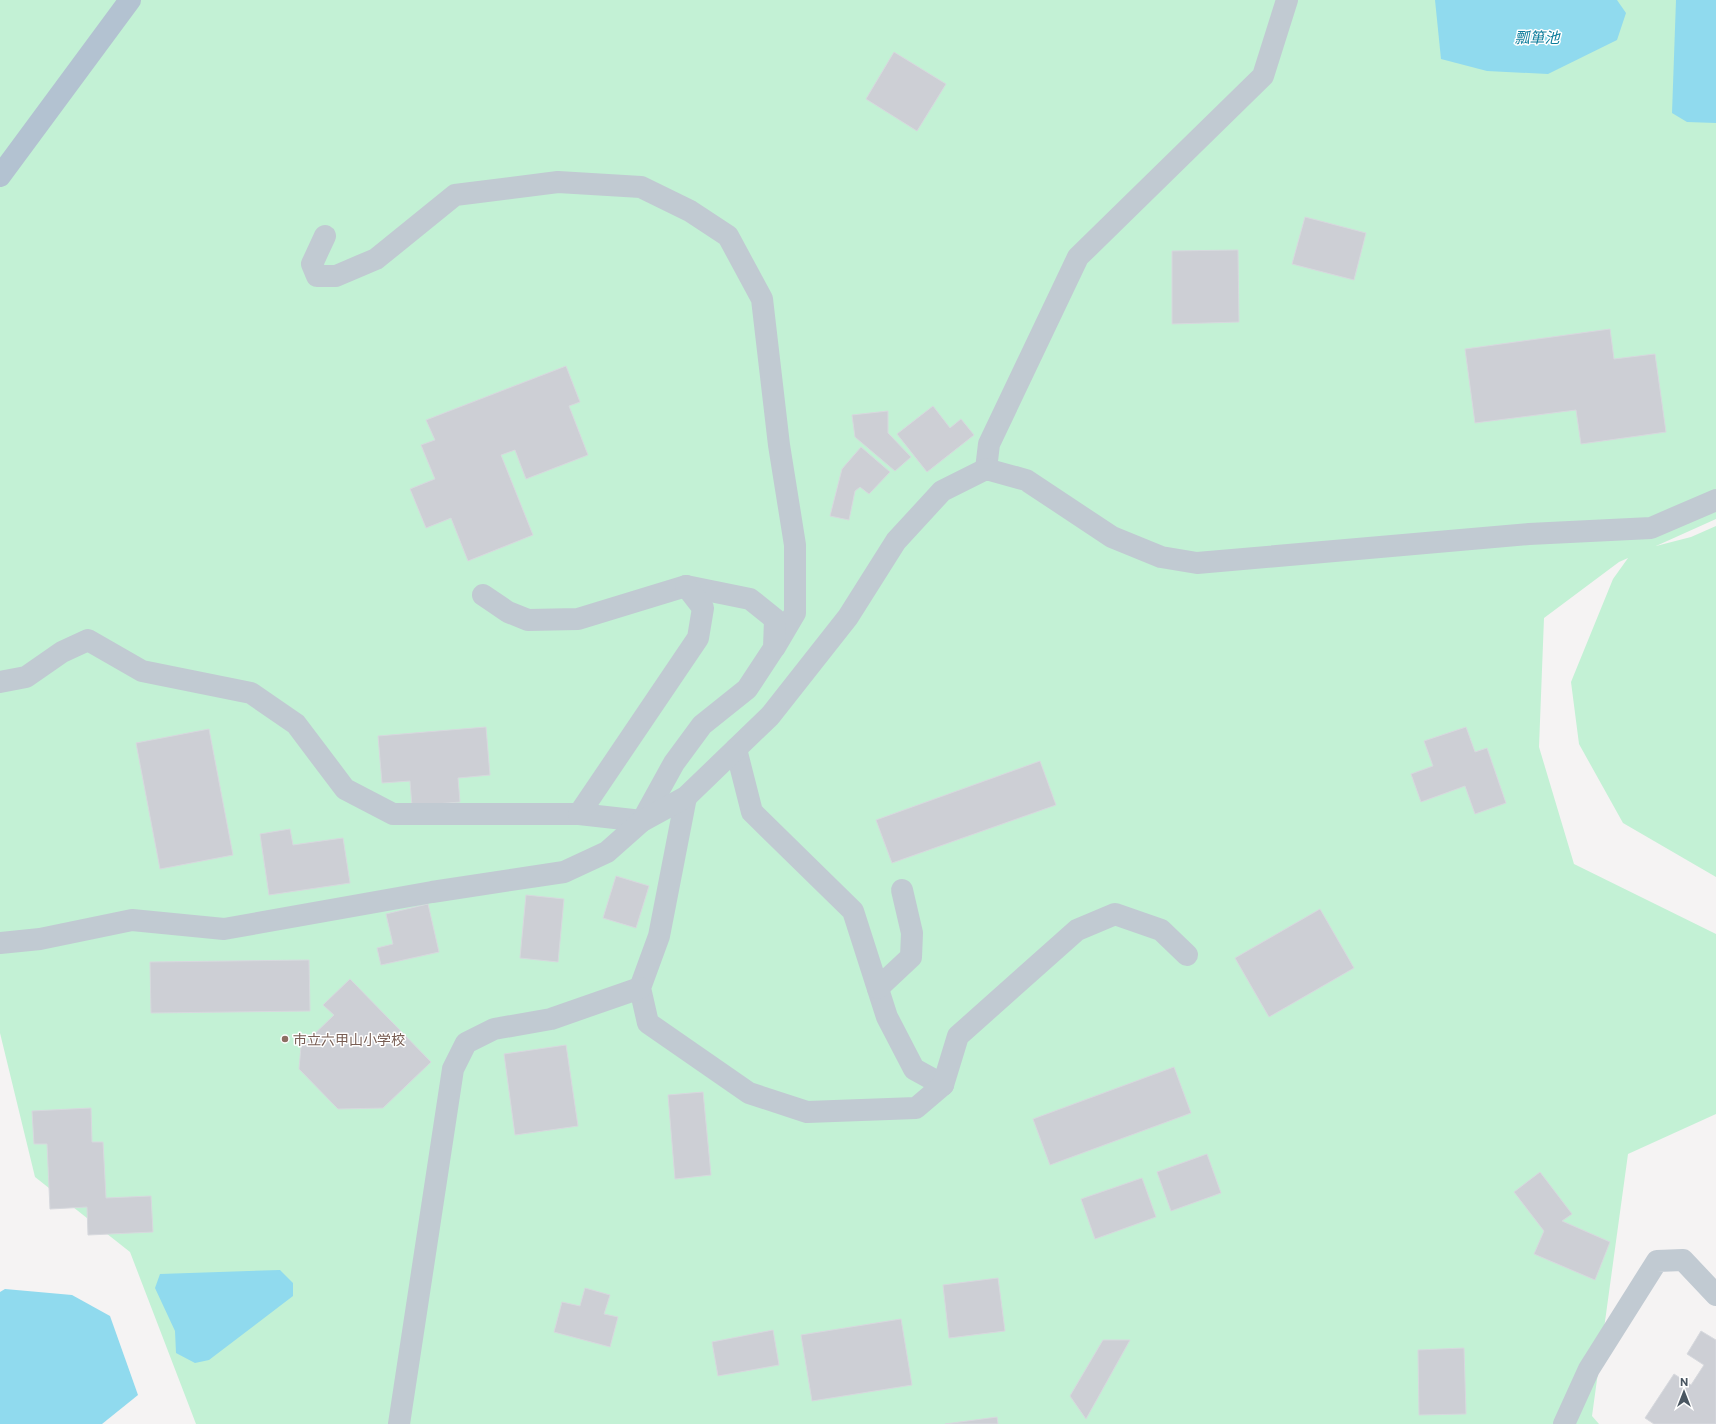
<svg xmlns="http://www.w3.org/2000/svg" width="1716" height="1424" font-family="Commissioner,'Noto Sans JP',sans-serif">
	<rect width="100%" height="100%" fill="#f5f3f3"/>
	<path fill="#c3f1d5" d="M0,0H1716V519L1656,546L1691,537L1716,526V877L1623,823L1579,744L1571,682L1613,579L1628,558L1619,562L1544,618L1539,747L1574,864L1716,934V1114L1628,1154L1592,1416L1599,1424H196L130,1252L35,1177L0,1033Z"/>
	<g fill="#90daee">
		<path d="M1435,0H1617L1626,13L1617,40L1548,74L1487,71L1441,59Z"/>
		<path d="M1676,0H1716V123L1687,122L1672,113Z"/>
		<path d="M280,1270L293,1283V1296L209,1360L195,1363L176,1353L175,1331L155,1288L160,1274Z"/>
		<path d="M5,1289L72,1295L110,1316L138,1395L102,1424H0V1292Z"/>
	</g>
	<g fill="#cdcfd5" stroke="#d7d9de">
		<path d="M894,52L946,84L917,131L866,99Z"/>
		<path d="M1305,217L1366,233L1354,280L1292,264Z"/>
		<path d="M1238,250L1239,322L1172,324V251Z"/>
		<path d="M1610,329L1614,359L1655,354L1666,432L1581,444L1576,410L1475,423L1465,349Z"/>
		<path d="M566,366L580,402L569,406L588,455L526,479L515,450L501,455L533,535L468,561L451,518L426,528L410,489L435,479L421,445L435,440L426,420Z"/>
		<path d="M933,406L950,428L961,419L974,435L927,472L897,434Z"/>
		<path d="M888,411V433L911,457L895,471L855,437L852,415Z"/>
		<path d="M861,447L890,472L869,494L860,487L855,491L849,520L830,516L842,469Z"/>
		<path d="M486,727L490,775L458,778L460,802L412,806L410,781L382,783L378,736Z"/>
		<path d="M1466,727L1475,752L1487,748L1506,803L1475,814L1465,786L1421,802L1411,774L1433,766L1424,741Z"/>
		<path d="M209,729L233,855L160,869L136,743Z"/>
		<path d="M1040,761L1056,805L892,863L876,820Z"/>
		<path d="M290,829L293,845L343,838L350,883L269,895L260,834Z"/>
		<path d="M616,876L649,886L636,928L603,918Z"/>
		<path d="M526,895L564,899L558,962L520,958Z"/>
		<path d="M428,904L439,952L381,965L377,948L393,944L386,914Z"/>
		<path d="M1320,909L1354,968L1269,1017L1235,958Z"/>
		<path d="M309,960L310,1011L151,1013L150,962Z"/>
		<path d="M350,979L431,1062L383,1108L338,1109L299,1069L301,1047L334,1015L323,1005Z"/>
		<path d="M566,1045L578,1126L515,1135L504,1054Z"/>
		<path d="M1174,1067L1191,1113L1050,1165L1033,1119Z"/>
		<path d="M703,1092L711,1175L675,1179L668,1095Z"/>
		<path d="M91,1108L92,1142H103L106,1198L151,1196L153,1232L88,1235L87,1207L50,1209L47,1144H34L32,1111Z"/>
		<path d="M1207,1154L1221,1193L1171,1211L1157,1172Z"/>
		<path d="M1540,1172L1572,1214L1562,1221L1610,1242L1595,1280L1534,1254L1544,1231L1514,1192Z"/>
		<path d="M1142,1178L1156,1217L1095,1239L1081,1199Z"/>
		<path d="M998,1278L1005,1331L949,1338L943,1285Z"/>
		<path d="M585,1288L610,1295L604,1314L618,1317L610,1347L554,1332L562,1302L580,1306Z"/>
		<path d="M901,1319L912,1385L812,1401L801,1335Z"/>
		<path d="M773,1330L779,1365L718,1376L712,1342Z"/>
		<path d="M1701,1331L1716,1340V1424H1654L1645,1418L1674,1374L1691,1385L1704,1365L1687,1354Z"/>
		<path d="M1103,1340H1130L1086,1419L1070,1396Z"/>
		<path d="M1464,1348L1466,1414L1419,1415L1418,1350Z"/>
		<path d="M997,1417L998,1424H945Z"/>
	</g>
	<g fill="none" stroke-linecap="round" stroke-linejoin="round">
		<g stroke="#c1cad2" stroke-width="22">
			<path d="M325,236L312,264L317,276H336L376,259L455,195L558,182L641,187L690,211L728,236L762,299L779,445L795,545V613L775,647"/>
			<path d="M986,469L989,444L1078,257L1263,76L1287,0"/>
			<path d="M0,682L26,677L62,652L88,640L142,671L251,693L296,724L345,789L393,814H579L642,821L674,763L702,725L747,689L774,648L775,619L750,599L686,586L578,619L528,620L508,612L483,595"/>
			<path d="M736,749L752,812L853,911L887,1017L914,1069L943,1085"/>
			<path d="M686,797L659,936L640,988L648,1023L749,1093L807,1112L916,1108L943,1085L958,1036L1077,930L1115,914L1161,930L1187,955"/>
			<path d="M579,814L698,638L703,608L686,586"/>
			<path d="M0,943L40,939L132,920L224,929L432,892L564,872L607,852L642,821L686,797L770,716L848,617L896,541L942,491L986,469L1026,480L1112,537L1161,557L1197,563L1529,534L1651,528L1716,500"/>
			<path d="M878,988L911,957L912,933L902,890"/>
			<path d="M399,1424L453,1069L466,1043L494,1029L551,1019L640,988"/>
			<path d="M1564,1424L1589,1369L1657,1261L1683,1260L1716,1295"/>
		</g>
		<path stroke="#b3c2d1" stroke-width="22" d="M0,176L130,0"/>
	</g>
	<circle fill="#8d6e63" stroke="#fff" stroke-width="1.5" cx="285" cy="1039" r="4"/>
	<g text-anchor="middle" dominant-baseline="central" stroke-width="3" stroke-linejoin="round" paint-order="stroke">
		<g font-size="14" fill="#785e54" stroke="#fff" text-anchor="start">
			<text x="293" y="1039">市立六甲山小学校</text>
		</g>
		<g font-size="15" font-style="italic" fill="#0c7c9b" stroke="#fff">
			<text x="1537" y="37">瓢箪池</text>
		</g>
	</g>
	<g transform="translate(1684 1392)" stroke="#ffffff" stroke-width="3" paint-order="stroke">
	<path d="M0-3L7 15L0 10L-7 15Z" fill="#4a5661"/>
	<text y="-6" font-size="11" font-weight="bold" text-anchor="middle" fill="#4a5661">N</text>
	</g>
</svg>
